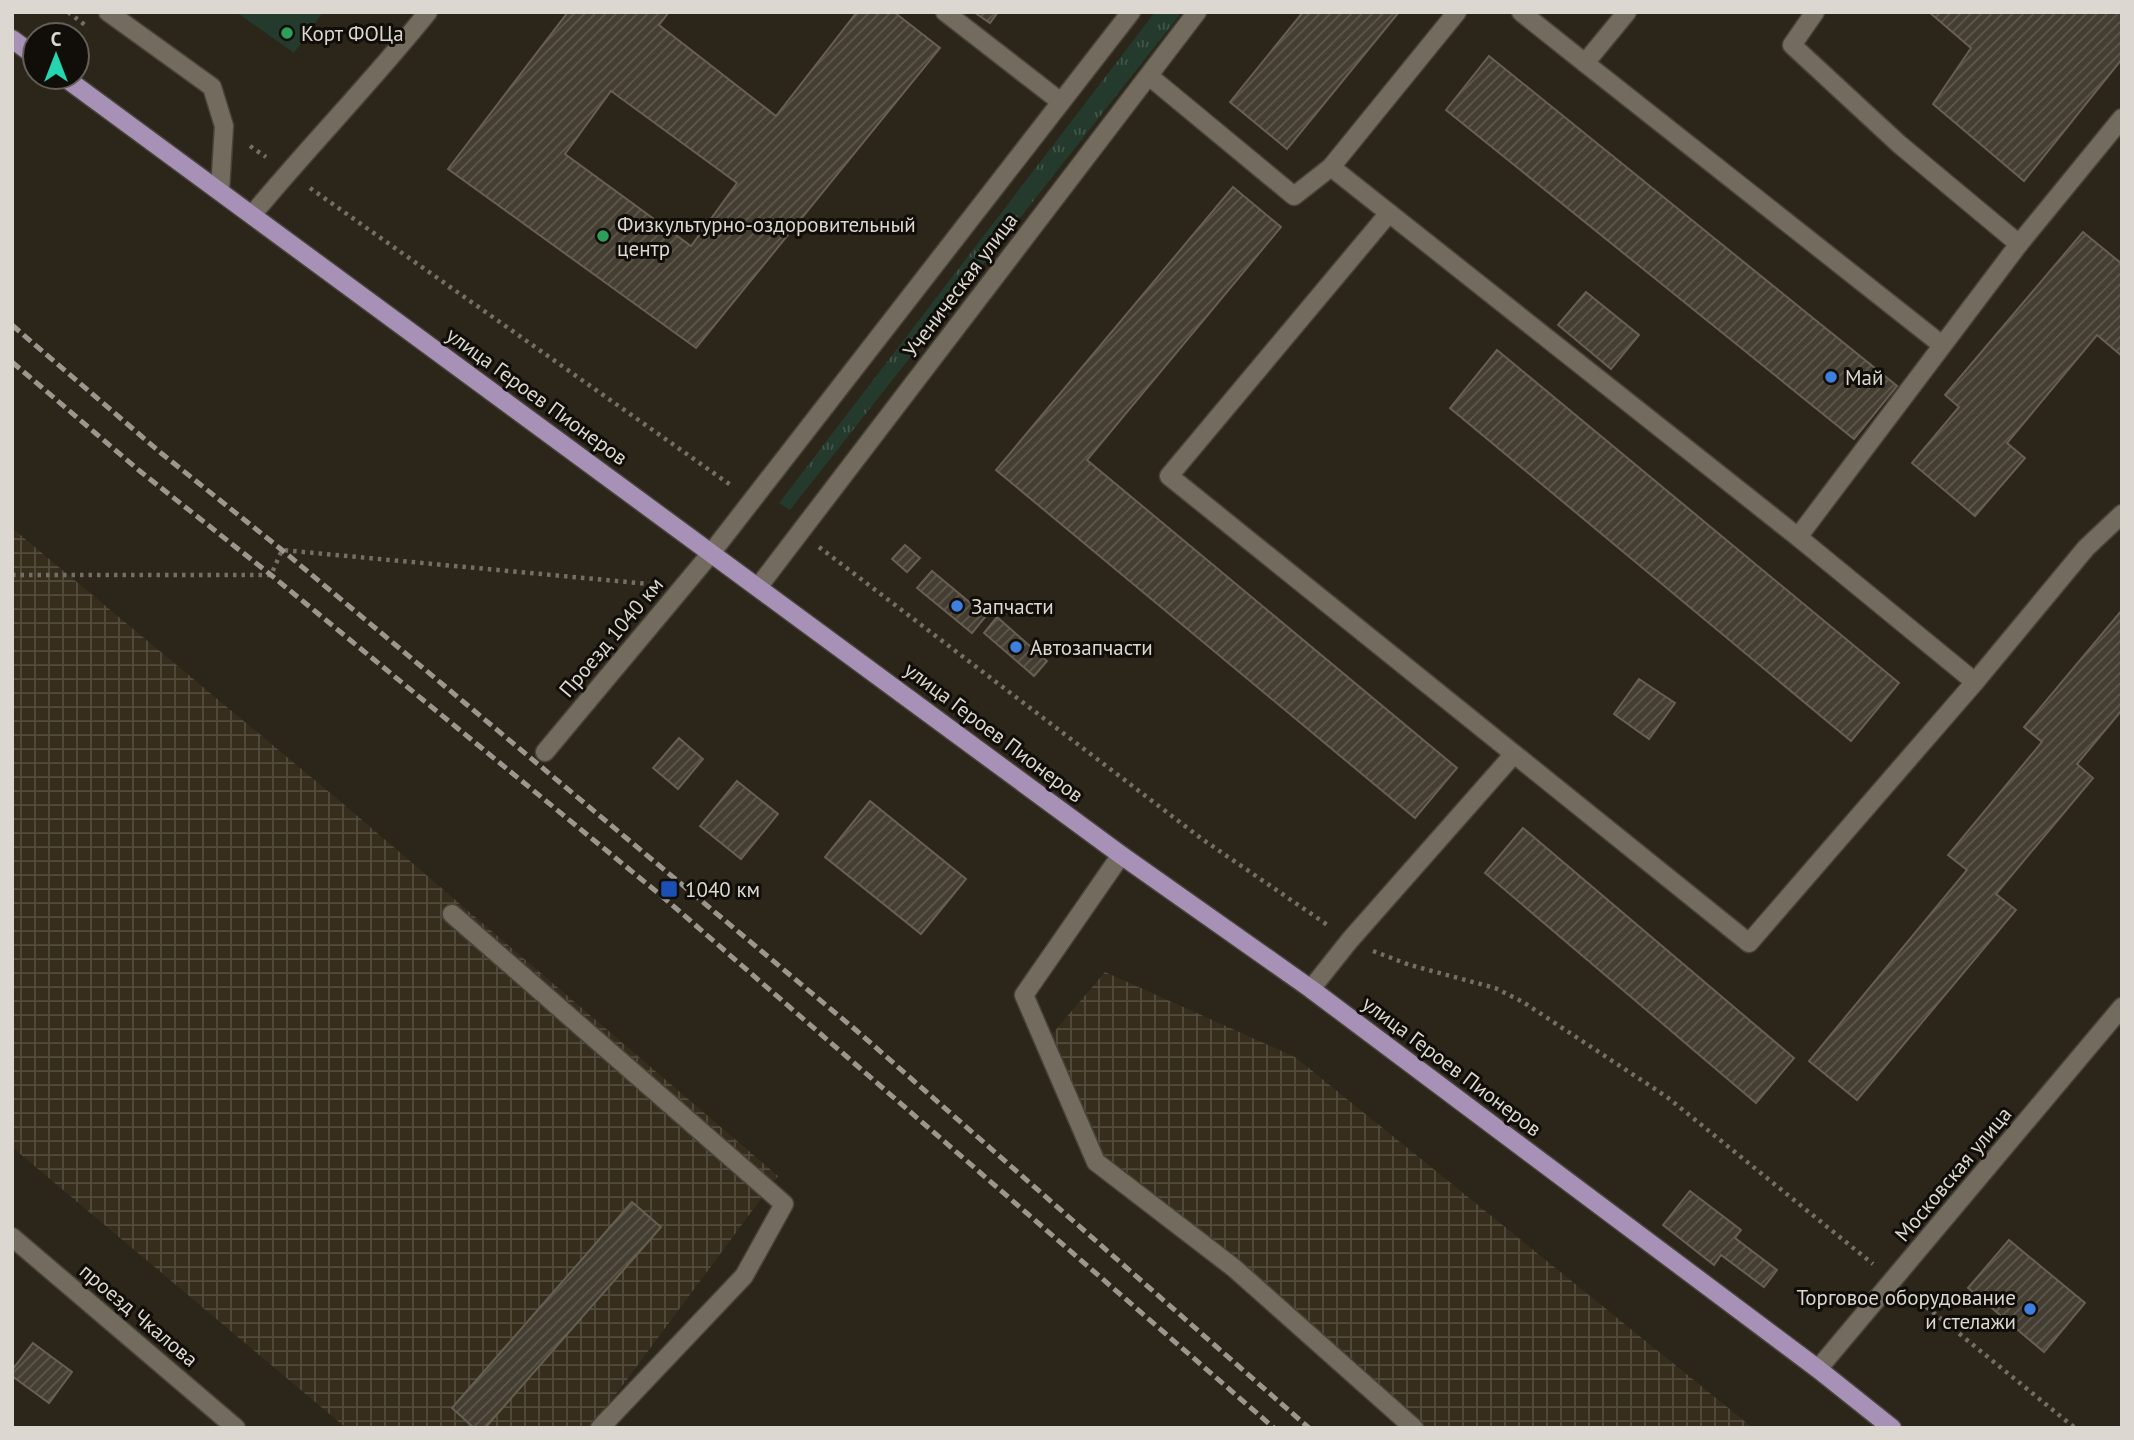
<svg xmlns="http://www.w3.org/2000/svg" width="2134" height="1440" font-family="'PT Sans',sans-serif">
	<defs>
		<pattern id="industrial-grid" width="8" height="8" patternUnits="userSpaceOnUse" patternTransform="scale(1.75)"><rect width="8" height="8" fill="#372d1c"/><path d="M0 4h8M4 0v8" fill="none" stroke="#534b3c"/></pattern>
		<pattern id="grass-tufts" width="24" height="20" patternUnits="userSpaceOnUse" patternTransform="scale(1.75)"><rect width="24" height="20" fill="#243a2d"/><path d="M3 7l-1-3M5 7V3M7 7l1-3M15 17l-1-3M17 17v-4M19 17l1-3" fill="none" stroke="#43564a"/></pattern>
		<pattern id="building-hatch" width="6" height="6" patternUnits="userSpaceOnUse" patternTransform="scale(1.75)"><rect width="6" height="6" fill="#443d31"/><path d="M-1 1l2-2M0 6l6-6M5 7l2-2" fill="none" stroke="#5e584e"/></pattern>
	</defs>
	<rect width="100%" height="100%" fill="#2b251a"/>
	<g fill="url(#industrial-grid)">
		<path d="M12,528L341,802L778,1176L591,1428H346L12,1147Z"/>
		<path d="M1105,972L1295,1057L1753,1428H1424L1087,1158L1047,1040Z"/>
	</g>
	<path fill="url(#grass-tufts)" d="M1155,12H1182L790,510L779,503Z"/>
	<path fill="#243a2d" d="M236,12H323L294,53Z"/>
	<g fill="url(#building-hatch)" stroke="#675f52" stroke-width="2" fill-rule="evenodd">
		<path d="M568,12H669L659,25L776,116L857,12H894L940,48L696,348L448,169ZM611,91L737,183L691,246L565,154Z"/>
		<path d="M974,12H998L990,23Z"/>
		<path d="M1303,12H1399L1287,149L1230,102Z"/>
		<path d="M1929,12H2122V59L2024,181L1933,104L1971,48Z"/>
		<path d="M1489,56L1897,386L1854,439L1446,110Z"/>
		<path d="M1233,187L1281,227L1087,460L1457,768L1415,818L996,470Z"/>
		<path d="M2083,232L2122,264V356L2097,335L2007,443L2025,458L1975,516L1912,463L1959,407L1945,395Z"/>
		<path d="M1586,292L1639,335L1611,369L1558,325Z"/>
		<path d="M1497,350L1899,683L1851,741L1450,408Z"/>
		<path d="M905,545L920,558L907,572L892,559Z"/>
		<path d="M932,571L986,616L972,633L917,588Z"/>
		<path d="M2122,610V710L2077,764L2093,778L1996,894L2016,910L1857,1100L1809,1061L1967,870L1948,855L2042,742L2024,727Z"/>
		<path d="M997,617L1047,661L1034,676L984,633Z"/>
		<path d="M1639,679L1675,703L1649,739L1614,714Z"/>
		<path d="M679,738L703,759L678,789L653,768Z"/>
		<path d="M737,781L778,814L741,859L700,826Z"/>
		<path d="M870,801L966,879L921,934L825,857Z"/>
		<path d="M1523,828L1794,1058L1756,1103L1485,873Z"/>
		<path d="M1690,1191L1741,1230L1735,1238L1777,1270L1764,1287L1721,1255L1714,1265L1663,1225Z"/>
		<path d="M632,1202L661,1227L485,1428H474L452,1408Z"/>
		<path d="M2009,1240L2085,1303L2044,1352L1968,1288Z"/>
		<path d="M33,1343L72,1372L49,1403L12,1376V1370Z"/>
	</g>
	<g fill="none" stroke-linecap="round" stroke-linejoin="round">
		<g stroke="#48433a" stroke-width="21">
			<g id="lane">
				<path d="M108,12L212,87L224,126L220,190"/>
				<path d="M945,12L1061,102"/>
				<path d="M1521,12L1585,63"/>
				<path d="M1627,12L1585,63L1942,345"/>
				<path d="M1815,12L1792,45L1899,144L2019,244L1798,537L1975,682L2086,548L2122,514"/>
				<path d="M1149,76L1294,196L1331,167L1798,537"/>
				<path d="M1331,167L1457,12"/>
				<path d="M1389,213L1169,476L1749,943L1975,682"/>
				<path d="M252,215C309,146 372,82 428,12"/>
				<path d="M2019,244L2122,118"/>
				<path d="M1121,855L1024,995L1096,1162L1234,1268L1414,1428"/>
				<path d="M452,914L784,1204L744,1276L600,1428"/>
				<path d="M1311,989L1350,940L1514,754"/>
			</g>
		</g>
		<g stroke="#48433a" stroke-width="21">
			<g id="street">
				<path d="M759,586L1197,12"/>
				<path d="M545,752L712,552L1131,12"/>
				<path d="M12,1237L236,1428"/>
				<path d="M1818,1369L2122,1007"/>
			</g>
		</g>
		<g stroke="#48433a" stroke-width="21">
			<g id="primary">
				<path d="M12,39L35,56"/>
				<path d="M64,77L1121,855L1311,989L1818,1369L1892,1428"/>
			</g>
		</g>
		<g stroke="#746f66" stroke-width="4.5" stroke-dasharray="3.5 5" stroke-linecap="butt">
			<path d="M68,12L85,25"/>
			<path d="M250,146L266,157"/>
			<path d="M310,188L732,486"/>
			<path d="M819,547L1202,839L1329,926"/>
			<path d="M12,575H271L282,550L649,584"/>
			<path d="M1373,951L1410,965L1495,988L1523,1002L1667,1097L1873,1264"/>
			<path d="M1913,1296L2075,1428"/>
		</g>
		<use href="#lane" stroke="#736b5e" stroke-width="18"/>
		<use href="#street" stroke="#736b5e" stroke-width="18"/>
		<use href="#primary" stroke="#a791b6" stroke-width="18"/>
		<g stroke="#9b968e" stroke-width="5" stroke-dasharray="10 5" stroke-linecap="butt">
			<path d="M12,325L161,453L282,550L857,1031L1309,1428"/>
			<path d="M12,362L141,472L271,575L663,897L1274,1428"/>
		</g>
	</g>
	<g fill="#2e9e5b" stroke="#110e09" stroke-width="2.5">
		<circle cx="287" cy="33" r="7"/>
		<circle cx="603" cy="236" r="7"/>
	</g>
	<g fill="#3f7fe0" stroke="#110e09" stroke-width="2.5">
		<circle cx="1831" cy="377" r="7"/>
		<circle cx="957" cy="606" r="7"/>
		<circle cx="1016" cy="647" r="7"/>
		<circle cx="2030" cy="1309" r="7"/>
	</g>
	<rect fill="#1a4fb4" stroke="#110e09" stroke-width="2.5" x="660" y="880" width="18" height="18" rx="3.5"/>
	<g text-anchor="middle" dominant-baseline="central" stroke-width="6" stroke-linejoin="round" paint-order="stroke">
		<g font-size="21" fill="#dcd8d1" stroke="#110e09" text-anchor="start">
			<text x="301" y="33">Корт ФОЦа</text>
			<text x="617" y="224">Физкультурно-оздоровительный<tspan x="617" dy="24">центр</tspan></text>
			<text x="1845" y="377">Май</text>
			<text x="971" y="606">Запчасти</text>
			<text x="1030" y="647">Автозапчасти</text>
			<text x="685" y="889">1040 км</text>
			<text x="2016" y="1297" text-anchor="end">Торговое оборудование<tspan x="2016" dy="24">и стелажи</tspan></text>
		</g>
		<g font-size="21" fill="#dcd8d1" stroke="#110e09">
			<text transform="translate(960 285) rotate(-53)">Ученическая улица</text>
			<text transform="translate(537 396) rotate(36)">улица Героев Пионеров</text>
			<text transform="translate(611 637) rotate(-50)">Проезд 1040 км</text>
			<text transform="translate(994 732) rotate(37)">улица Героев Пионеров</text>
			<text transform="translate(1452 1066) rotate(37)">улица Героев Пионеров</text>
			<text transform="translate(1953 1174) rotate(-50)">Московская улица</text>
			<text transform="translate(139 1315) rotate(40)">проезд Чкалова</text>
		</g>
	</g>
	<rect width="2134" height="1440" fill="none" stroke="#dcd8d1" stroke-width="28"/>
	<g transform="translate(56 56)"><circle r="33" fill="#110e09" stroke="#625f59" stroke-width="2"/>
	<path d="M0-5L12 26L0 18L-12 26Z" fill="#24d5af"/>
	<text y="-10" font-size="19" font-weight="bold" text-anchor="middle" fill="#dcd8d1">С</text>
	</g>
</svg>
